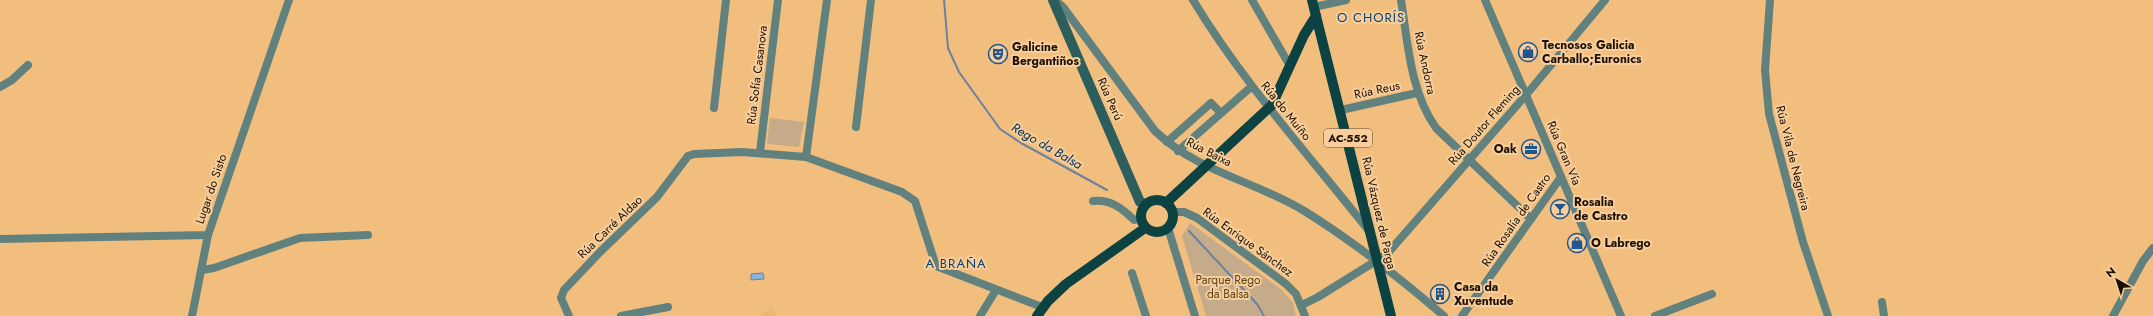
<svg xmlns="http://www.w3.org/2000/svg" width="2153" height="316" font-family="Jost,sans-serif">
	<rect width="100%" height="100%" fill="#f2be7e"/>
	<path fill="#eeb66e" d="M772,308L776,316H759Z"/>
	<g fill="#c5ab8a">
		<path d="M770,118L804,122L799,147L768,144L767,142Z"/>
		<path d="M1190,223L1282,290L1293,303L1296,316H1206L1182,236Z"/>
	</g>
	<path fill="#8bb3e2" stroke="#6a829e" d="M763,273L764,279L751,280V274Z"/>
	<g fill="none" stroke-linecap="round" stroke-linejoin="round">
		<g stroke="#6a829e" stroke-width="2">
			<path d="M944,0L948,48L959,72L1000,129L1021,143L1107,190"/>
			<path d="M1189,231L1257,304L1264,316"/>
		</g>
		<g stroke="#61817f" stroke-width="8">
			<path d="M1055,0L1063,7L1155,131C1199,173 1256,181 1306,212C1354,242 1401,279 1444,316"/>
			<path d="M1193,0C1243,83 1309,155 1369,231"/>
			<path d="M1252,0L1290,66"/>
			<path d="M1401,0C1408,43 1410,91 1436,128L1531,219"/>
			<path d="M1485,0L1621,316"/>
			<path d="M1770,0L1765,70L1769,114L1803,242L1828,316"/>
			<path d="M1314,7L1346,0"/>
			<path d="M0,87L12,80L28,65"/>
			<path d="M714,108L726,0"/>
			<path d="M1341,110L1417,93"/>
			<path d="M856,127L871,0"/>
			<path d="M1167,142L1211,103L1221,113"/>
			<path d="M1178,151L1251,87"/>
			<path d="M760,152L778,0"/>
			<path d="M806,157L827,0"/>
			<path d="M1093,201C1110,199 1122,208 1134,220L1140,218"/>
			<path d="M1172,212H1184L1197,218L1286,284L1296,294L1305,316"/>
			<path d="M1168,228L1195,316"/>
			<path d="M0,239L208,235L289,0"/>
			<path d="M202,270L214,268L300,238L368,235"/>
			<path d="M1132,273L1146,316"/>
			<path d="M1882,302L1884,316"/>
			<path d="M1302,305L1318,297L1387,254L1526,95L1605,0"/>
			<path d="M192,316L208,235"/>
			<path d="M569,316L561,298L564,290L600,252L657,197L688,156L694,154L742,152L806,157L902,192L915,201L936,266L1042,307"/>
			<path d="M621,316L668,307"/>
			<path d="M980,316L996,290"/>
			<path d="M1462,316L1561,177"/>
			<path d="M1655,316L1712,294"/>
			<path d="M2113,316L2143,261L2153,248"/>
		</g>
		<path stroke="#2b5e5c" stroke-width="10" d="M1053,0L1140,202L1146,204"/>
		<g stroke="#0c4342" stroke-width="10">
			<path d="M1312,0L1391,316"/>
			<circle cx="1157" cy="216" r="16"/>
			<path d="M1166,203L1272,105L1304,35L1316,16"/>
			<path d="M1037,316L1048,301L1066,284L1145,228"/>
		</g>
	</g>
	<defs>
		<g id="shop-ring" transform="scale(1)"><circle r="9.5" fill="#f7ce9b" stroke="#21578f" stroke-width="1.5"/><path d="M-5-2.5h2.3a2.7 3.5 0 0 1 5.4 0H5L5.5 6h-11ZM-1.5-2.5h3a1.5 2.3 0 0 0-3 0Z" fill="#21578f"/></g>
		<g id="theatre-ring" transform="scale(1)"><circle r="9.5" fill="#f7ce9b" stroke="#21578f" stroke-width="1.5"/><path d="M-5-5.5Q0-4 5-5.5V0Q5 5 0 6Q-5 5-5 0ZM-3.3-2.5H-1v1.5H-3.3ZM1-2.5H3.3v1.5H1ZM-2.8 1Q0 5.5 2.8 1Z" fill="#21578f"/></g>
		<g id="office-ring" transform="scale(1)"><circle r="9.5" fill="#f7ce9b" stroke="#21578f" stroke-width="1.5"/><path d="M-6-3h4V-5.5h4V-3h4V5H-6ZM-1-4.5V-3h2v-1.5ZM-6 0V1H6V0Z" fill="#21578f"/></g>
		<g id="bar-ring" transform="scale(1)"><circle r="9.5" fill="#f7ce9b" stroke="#21578f" stroke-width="1.5"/><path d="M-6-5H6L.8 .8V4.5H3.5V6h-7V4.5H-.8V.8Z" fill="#21578f"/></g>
		<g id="building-ring" transform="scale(1)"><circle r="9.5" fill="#f7ce9b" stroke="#21578f" stroke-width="1.5"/><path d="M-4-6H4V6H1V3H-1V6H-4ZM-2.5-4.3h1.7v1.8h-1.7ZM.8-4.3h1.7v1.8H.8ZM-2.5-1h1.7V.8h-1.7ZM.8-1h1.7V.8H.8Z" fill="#21578f"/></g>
	</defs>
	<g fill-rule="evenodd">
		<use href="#shop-ring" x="1528" y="52"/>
		<use href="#theatre-ring" x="998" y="54"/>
		<use href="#office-ring" x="1531" y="149"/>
		<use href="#bar-ring" x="1560" y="209"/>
		<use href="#shop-ring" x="1577" y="243"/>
		<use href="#building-ring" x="1440" y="294"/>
	</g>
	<g text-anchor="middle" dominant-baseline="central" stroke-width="4" stroke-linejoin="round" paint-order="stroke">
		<rect fill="#f7ce9b" stroke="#5e482e" stroke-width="1" x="1324" y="129" width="48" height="18" rx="3"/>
		<g font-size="11" font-weight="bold" fill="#1d0f00">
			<text x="1348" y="138">AC-552</text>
		</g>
		<g font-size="12" font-weight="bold" fill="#1d0f00" stroke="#f7ce9b" text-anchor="start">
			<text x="1542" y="45">Tecnosos Galicia<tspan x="1542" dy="14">Carballo;Euronics</tspan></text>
			<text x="1012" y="47">Galicine<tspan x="1012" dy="14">Bergantiños</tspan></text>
			<text x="1517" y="149" text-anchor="end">Oak</text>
			<text x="1574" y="202">Rosalia<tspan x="1574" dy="14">de Castro</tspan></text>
			<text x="1591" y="243">O Labrego</text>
			<text x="1454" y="287">Casa da<tspan x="1454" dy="14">Xuventude</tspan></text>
		</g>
		<g font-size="12" fill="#1d0f00" stroke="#f7ce9b">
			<text transform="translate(1425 63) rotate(78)">Rúa Andorra</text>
			<text transform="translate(757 75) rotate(-83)">Rúa Sofía Casanova</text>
			<text transform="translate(1377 90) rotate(-12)">Rúa Reus</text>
			<text transform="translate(1110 99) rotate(66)">Rúa Perú</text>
			<text transform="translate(1286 111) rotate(51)">Rúa do Muíño</text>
			<text transform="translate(1484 125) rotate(-49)">Rúa Doutor Fleming</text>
			<text transform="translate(1209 152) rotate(27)">Rúa Baixa</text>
			<text transform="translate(1564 153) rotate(67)">Rúa Gran Vía</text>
			<text transform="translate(1793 158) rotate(76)">Rúa Vila de Negreira</text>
			<text transform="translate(211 189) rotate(-71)">Lugar do Sisto</text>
			<text transform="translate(1379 213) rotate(77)">Rúa Vázquez de Parga</text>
			<text transform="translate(1516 220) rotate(-55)">Rúa Rosalía de Castro</text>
			<text transform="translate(610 227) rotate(-44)">Rúa Carré Aldao</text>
			<text transform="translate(1248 242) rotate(36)">Rúa Enrique Sánchez</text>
		</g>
		<g font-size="12" fill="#5b3f18" stroke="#f7ce9b">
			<text x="1228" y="280">Parque Rego<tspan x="1228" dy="14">da Balsa</tspan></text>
		</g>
		<g font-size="13" letter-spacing="1" fill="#0d4172" stroke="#f7ce9b">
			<text x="1371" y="17">O CHORÍS</text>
			<text x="956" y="263">A BRAÑA</text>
		</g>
		<g font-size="13" font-style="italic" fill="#012d57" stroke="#f7ce9b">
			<text transform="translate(1047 146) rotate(30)">Rego da Balsa</text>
		</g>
	</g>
	<g transform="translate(2117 280) rotate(321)" stroke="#f7ce9b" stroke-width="3" paint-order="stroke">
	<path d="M0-3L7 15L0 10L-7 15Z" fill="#1d0f00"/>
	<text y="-6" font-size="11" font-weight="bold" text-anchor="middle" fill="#1d0f00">N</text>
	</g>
</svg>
